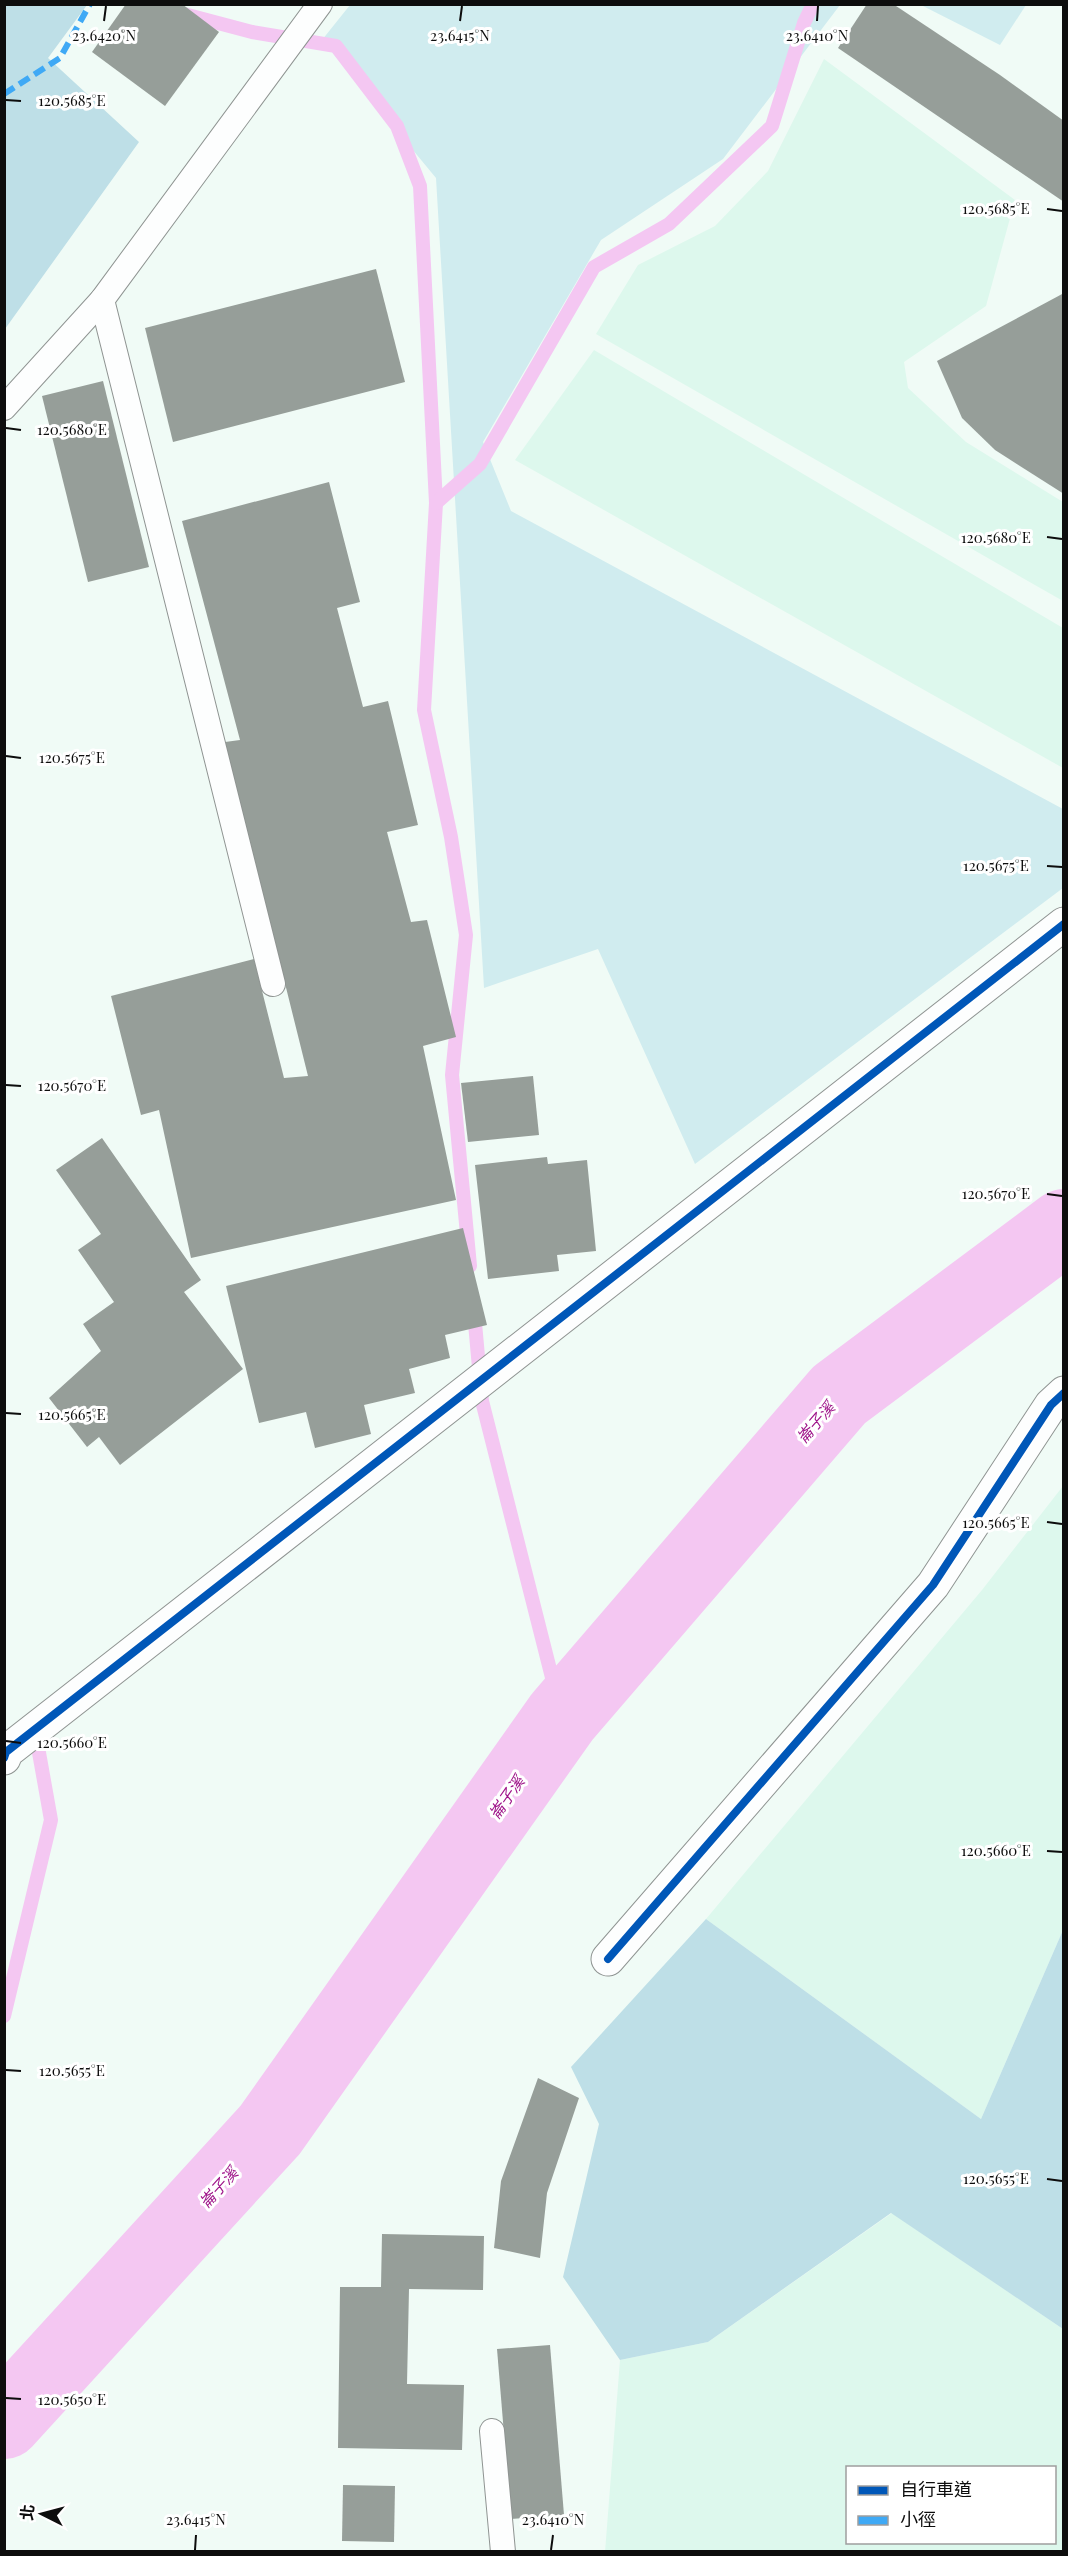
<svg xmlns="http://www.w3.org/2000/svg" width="1068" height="2556" font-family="'Playfair Display','Noto Sans TC',serif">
	<rect width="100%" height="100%" fill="#f0fbf6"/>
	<g fill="#ddf8ed" fill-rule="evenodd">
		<path d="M824,59L1015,200L986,306L904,362L908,388L966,442L1063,502V601L596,334L638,265L715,226L768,171Z"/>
		<path d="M594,350L1063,628V768L515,460Z"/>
		<path d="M1063,1486V1930L981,2119L706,1919L982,1590Z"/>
		<path d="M892,2213L1063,2329V2551L605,2552L620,2360L708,2342ZM848,2468H1054V2542H848Z"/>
	</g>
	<g fill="#d0ecef">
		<path d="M350,5H840L723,159L601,240L483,442L511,511L1063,809V888L695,1164L598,949L484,988L436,178L322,40Z"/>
		<path d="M921,5H1026L1000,45Z"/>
	</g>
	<g fill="#bedfe7">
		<path d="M5,4L87,5L48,58L139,142L5,329Z"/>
		<path d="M706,1919L981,2119L1063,1930V2329L891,2213L708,2342L620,2360L563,2277L599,2124L571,2067Z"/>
	</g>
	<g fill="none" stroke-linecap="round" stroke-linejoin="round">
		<g stroke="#f4c7f2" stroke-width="14">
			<path d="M184,14L252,32L336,46L397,126L420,186L436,503L424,710L451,837L466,935L452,1075L470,1266"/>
			<path d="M436,503L480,464L594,267L669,224L772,126L804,23L813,4"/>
			<path d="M474,1312L482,1401L562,1717"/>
			<path d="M4,2016L51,1820L38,1747"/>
		</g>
		<path stroke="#f4c7f2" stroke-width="76" d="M4,2421L270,2130L562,1717L839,1395L1064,1227"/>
	</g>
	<g fill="#969e99">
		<path d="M126,4H182L219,32L165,106L92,52Z"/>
		<path d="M867,4H893L1000,75L1064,121V202L838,48Z"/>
		<path d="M376,269L405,382L173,442L145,328Z"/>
		<path d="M1064,293V494L995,450L962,418L937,361Z"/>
		<path d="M103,381L149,567L88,582L42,396Z"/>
		<path d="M329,482L360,602L337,608L363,707L388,701L418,825L387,832L411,922L427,920L456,1037L423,1046L456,1200L191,1258L159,1110L141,1115L111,996L254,959L284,1078L308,1076L225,742L240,740L182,521Z"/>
		<path d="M533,1076L539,1135L468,1142L461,1083Z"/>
		<path d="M102,1138L201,1280L184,1292L243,1369L120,1465L99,1437L87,1447L49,1398L101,1351L83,1324L114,1302L78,1250L101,1234L56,1170Z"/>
		<path d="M547,1157L548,1164L587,1160L596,1251L557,1255L559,1271L488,1279L475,1165Z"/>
		<path d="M463,1228L487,1325L445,1335L450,1358L409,1369L415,1393L364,1405L371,1434L315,1448L306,1412L259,1423L226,1286Z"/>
		<path d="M538,2078L579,2098L547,2193L540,2258L494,2248L501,2181Z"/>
		<path d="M382,2234L484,2236L483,2290L409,2289L407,2384L464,2385L462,2450L338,2448L340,2287H381Z"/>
		<path d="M550,2345L564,2515L511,2519L497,2349Z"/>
		<path d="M343,2485L395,2486L394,2542L342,2541Z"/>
	</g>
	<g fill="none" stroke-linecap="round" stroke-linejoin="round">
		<g stroke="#8f9492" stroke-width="26">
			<g id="service">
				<path d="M102,300L273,984"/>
				<path d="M4,408L102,300L320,4"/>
				<path d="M492,2431L503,2552"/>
			</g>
		</g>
		<g stroke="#8f9492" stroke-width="35">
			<g id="minor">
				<path d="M4,1758L6,1752L1064,924"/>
				<path d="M608,1959L933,1585L1051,1405L1064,1393"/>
			</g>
		</g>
		<use href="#service" stroke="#fdfefe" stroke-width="24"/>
		<use href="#minor" stroke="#fdfefe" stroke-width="33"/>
		<path stroke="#3fa9f5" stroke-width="6" stroke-dasharray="12 6" stroke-linecap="butt" d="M4,94L60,58L90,4"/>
		<g stroke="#fff" stroke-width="11">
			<g id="cycleway">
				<path d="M4,1758L6,1752L1064,924"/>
				<path d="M608,1959L933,1585L1051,1405L1064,1393"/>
			</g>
		</g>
		<use href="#cycleway" stroke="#0057b8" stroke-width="8"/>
	</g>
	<path fill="none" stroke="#0d0d0d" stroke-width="2" d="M104,21L106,6M460,21L462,6M817,21L818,6M6,100L21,101M1047,209L1062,211M6,428L21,430M1047,537L1062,539M6,756L21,758M1047,866L1062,867M6,1085L21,1086M1047,1194L1062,1196M6,1413L21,1414M1047,1522L1062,1524M6,1741L21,1743M1047,1851L1062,1852M6,2070L21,2071M1047,2179L1062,2181M6,2398L21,2399M195,2550L196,2535M551,2550L553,2535"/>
	<g text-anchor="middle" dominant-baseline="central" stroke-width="6" stroke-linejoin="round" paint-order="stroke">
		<g font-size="16" font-style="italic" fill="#9f158a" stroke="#fff">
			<text transform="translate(815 1422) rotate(-49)">崙子溪</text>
			<text transform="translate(506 1797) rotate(-55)">崙子溪</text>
			<text transform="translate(218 2187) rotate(-48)">崙子溪</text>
		</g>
	</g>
	<g font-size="15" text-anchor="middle" fill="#0d0d0d" stroke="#fff" stroke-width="6" stroke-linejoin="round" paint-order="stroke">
		<text x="104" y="41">23.6420°N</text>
		<text x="460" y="41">23.6415°N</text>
		<text x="817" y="41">23.6410°N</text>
		<text x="72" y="106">120.5685°E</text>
		<text x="996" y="214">120.5685°E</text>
		<text x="72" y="435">120.5680°E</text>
		<text x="996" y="543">120.5680°E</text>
		<text x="72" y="763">120.5675°E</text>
		<text x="996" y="871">120.5675°E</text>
		<text x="72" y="1091">120.5670°E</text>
		<text x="996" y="1199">120.5670°E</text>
		<text x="72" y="1420">120.5665°E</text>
		<text x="996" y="1528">120.5665°E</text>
		<text x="72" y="1748">120.5660°E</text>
		<text x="996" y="1856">120.5660°E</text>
		<text x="72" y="2076">120.5655°E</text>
		<text x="996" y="2184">120.5655°E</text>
		<text x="72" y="2405">120.5650°E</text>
		<text x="196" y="2525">23.6415°N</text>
		<text x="553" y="2525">23.6410°N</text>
	</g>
	<rect width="1068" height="2556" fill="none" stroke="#0d0d0d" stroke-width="12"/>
	<rect x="846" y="2466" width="210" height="78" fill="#ffffff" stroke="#9e9e9e" stroke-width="1.5"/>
	<rect x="858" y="2486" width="30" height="9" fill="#0057b8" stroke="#9e9e9e" stroke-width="1.5"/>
	<text x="900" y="2496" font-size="18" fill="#0d0d0d">自行車道</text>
	<rect x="858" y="2516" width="30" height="9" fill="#3fa9f5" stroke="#9e9e9e" stroke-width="1.5"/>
	<text x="900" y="2526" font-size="18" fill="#0d0d0d">小徑</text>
	<g transform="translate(42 2514) rotate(276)" stroke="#ffffff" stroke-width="4.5" paint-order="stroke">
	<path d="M0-4.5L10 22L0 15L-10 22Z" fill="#0d0d0d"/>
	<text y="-9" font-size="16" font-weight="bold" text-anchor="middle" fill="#0d0d0d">北</text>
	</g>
</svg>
